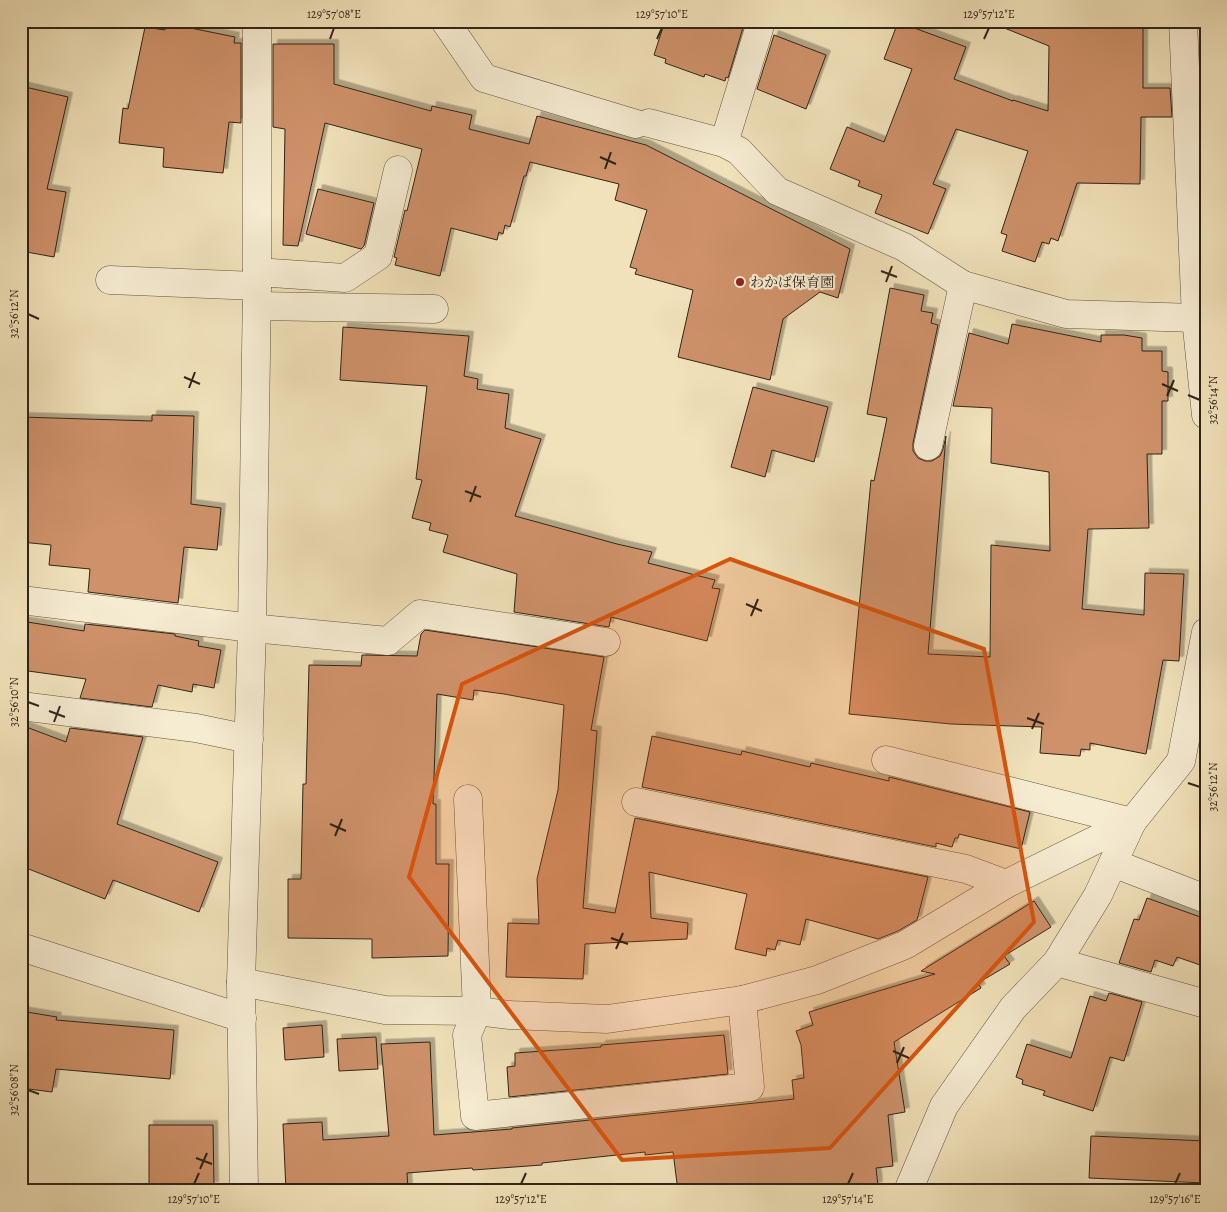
<svg xmlns="http://www.w3.org/2000/svg" width="1227" height="1212" font-family="Alegreya,'Noto Serif JP',serif">
	<defs>
		<filter id="shadow"><feDropShadow dx="4.5" dy="-4.5" stdDeviation="0" flood-color="#0004"/></filter>
	</defs>
	<rect width="100%" height="100%" fill="#f1e2ba"/>
	<filter id="stains"><feTurbulence type="fractalNoise" baseFrequency=".004" numOctaves="4"/><feColorMatrix values="0 0 0 0 .2 0 0 0 0 .09 0 0 0 0 .02 0 0 0 .5 -.17"/></filter>
	<radialGradient id="worn" r=".72"><stop offset=".6" stop-color="#630" stop-opacity="0"/><stop offset="1" stop-color="#630" stop-opacity=".3"/></radialGradient>
	<g fill="#ce9169" stroke="#312418" filter="url(#shadow)">
		<path d="M665,21H737L744,24L728,78L726,77L725,81L705,74L704,77L665,63L666,59L654,55Z"/>
		<path d="M992,21H1143V88H1170L1172,117H1141L1140,184L1077,183L1058,241L1051,238L1049,244L1042,242L1035,262L1002,251L1007,235L1001,233L1028,151L956,129L933,184L946,189L928,234L875,213L882,195L858,186L860,181L830,169L847,127L884,142L912,69L884,59L898,22L966,47L954,79L1013,101V100L1048,111L1049,46L992,23Z"/>
		<path d="M166,23L235,37L234,43H241V123L229,122L223,173L163,167L164,148L119,143L123,108L128,109L145,27L165,30Z"/>
		<path d="M774,35L826,55L806,109L757,89Z"/>
		<path d="M273,44H334V84L431,111L432,106L472,115L469,129L529,144L537,116L646,145L850,249L838,298L820,292L783,319L770,380L678,357L693,290L635,274L637,269L630,267L647,210L615,200L619,184L530,162L526,176H524L510,227L505,225L503,234L499,232L497,240L451,228L440,276L395,265L397,258L394,257L405,210L407,211L422,149L325,123L298,246L283,245L285,129L273,127Z"/>
		<path d="M21,86L68,97L47,189L66,192L54,257L21,251Z"/>
		<path d="M1202,89H1206V118H1203Z"/>
		<path d="M318,189L374,203L364,246L361,249L306,234Z"/>
		<path d="M890,288L924,295L921,311L933,313L931,323L938,325L913,443V451L918,458L925,461H932L940,456L943,449L946,436L928,654L990,657L991,545L1050,551L1049,472L991,463L992,408L953,406L969,333L1008,344L1012,324L1101,342V335H1124L1142,338V351H1162V371L1168,372V401H1162V454H1147L1149,528L1088,529L1082,609L1144,615L1145,573L1184,574L1179,661L1163,660L1146,754L1090,743V750L1081,749L1080,756L1040,753L1042,727L951,724L849,714L871,480L874,481L887,418L867,414Z"/>
		<path d="M343,327L469,336L464,376L478,379L477,389L509,394L505,428L541,439L515,516L617,544L652,552L648,563L715,580L712,588L720,589L707,641L611,617L609,627L514,612L517,574L443,552L448,535L429,530L431,523L412,518L422,480L416,479L427,386L340,380Z"/>
		<path d="M753,387L828,407L814,462L772,450L765,477L731,467Z"/>
		<path d="M152,415L194,416L191,504L221,508L217,550L184,547L178,603L88,592L90,569L49,565L51,545L21,542V417L152,421Z"/>
		<path d="M21,621L84,631L85,624L175,634V636L199,641L198,646L221,650L214,688L193,684L192,692L158,685L152,707L80,698L86,679L21,670Z"/>
		<path d="M425,630L604,657L591,730L597,731L583,908L615,913L635,818L928,877L917,920L898,931L878,939L806,919L800,945L778,940L775,950L767,948L766,956L735,949L747,894L649,872L651,918L688,923L687,939L585,944L583,979L506,977L508,923L539,924L537,879L558,790L564,705L504,694L474,690L473,700L437,694L433,804H436V864H449L448,956L372,958V939L288,938V879H301L303,784H306L309,665L361,666L362,655L417,656L421,634Z"/>
		<path d="M21,725L66,742L70,728L143,737L117,824L218,862L199,912L113,880L105,899L21,866Z"/>
		<path d="M652,736L741,755L742,751L810,767L811,763L889,781V777L1030,812L1021,849L959,834L958,838H955L952,847L936,843V847L642,787Z"/>
		<path d="M1147,898L1206,919V967L1177,957L1173,966L1155,960L1151,972L1119,963L1134,919L1139,920Z"/>
		<path d="M1034,901L1051,927L1004,956L1010,964L978,983L981,988L894,1042L905,1112L888,1115L893,1166L876,1168L878,1186L843,1191H678L673,1152L645,1155V1152L542,1163V1165L473,1170L472,1168L407,1173L408,1191H286L283,1124L322,1122L323,1140L389,1136L381,1044L430,1042L434,1135L512,1129V1128L794,1099L792,1080L804,1078L801,1045L796,1031L813,1025L809,1012L935,974L921,971Z"/>
		<path d="M1109,993L1142,1002L1124,1061L1110,1057L1093,1111L1043,1095L1045,1091L1022,1084L1023,1080L1016,1077L1027,1044L1071,1058L1090,996L1106,1001Z"/>
		<path d="M21,1011L57,1017L56,1020L174,1030L170,1079L56,1069L52,1092L21,1088Z"/>
		<path d="M322,1025L324,1057L285,1060L283,1028Z"/>
		<path d="M724,1035L728,1074L509,1097L507,1067L515,1066V1053L601,1047V1045Z"/>
		<path d="M376,1037L378,1069L339,1071L337,1039Z"/>
		<path d="M149,1125H213L214,1186H149Z"/>
		<path d="M1091,1136L1206,1141V1183L1089,1178Z"/>
	</g>
	<g fill="none" stroke-linecap="round" stroke-linejoin="round">
		<g stroke="#615440" stroke-width="29">
			<g id="minor">
				<path d="M445,21L484,78L636,124"/>
				<path d="M1183,21L1196,318L1206,415"/>
				<path d="M759,29L724,143L739,151L777,191L904,247L963,285L1066,314L1196,318L1206,317"/>
				<path d="M649,123L724,143"/>
				<path d="M257,272L345,278L378,256L398,170"/>
				<path d="M110,280L257,286"/>
				<path d="M257,306L434,309"/>
				<path d="M928,446L963,285"/>
				<path d="M21,600L252,628L388,641L420,614L606,642"/>
				<path d="M21,706L196,728L249,739"/>
				<path d="M886,760L1132,822"/>
				<path d="M468,799L477,1011L467,1035L475,1116L750,1087L742,1000"/>
				<path d="M636,802L966,869L1006,884"/>
				<path d="M1113,863L1206,899"/>
				<path d="M21,947L242,1018"/>
				<path d="M1057,962L1206,1004"/>
				<path d="M241,982L385,1010L477,1011L510,1015L607,1019L742,1000L817,980L905,945L1006,884L1132,822"/>
				<path d="M244,1191L241,982L252,628L257,286V21"/>
				<path d="M908,1191L944,1106L1013,1008L1057,962L1098,895L1132,822L1181,761L1206,632"/>
			</g>
		</g>
		<use href="#minor" stroke="#f6ecd2" stroke-width="28"/>
	</g>
	<path fill="#d6540d" fill-opacity="0.2" stroke="#d6540d" stroke-width="4" stroke-linejoin="round" d="M730,559L984,649L1034,922L830,1148L622,1160L409,877L462,684Z"/>
	<path fill="none" stroke="#312418" stroke-width="2" d="M330,39L334,28M657,39L662,28M984,39L989,28M600,157L616,164M605,169L611,152M881,271L897,277M886,282L892,266M28,314L39,319M184,377L200,384M1162,384L1178,391M189,388L195,372M1188,395L1200,400M1167,396L1174,380M465,491L481,497M470,502L476,486M746,604L762,611M751,616L758,599M28,702L39,706M49,711L65,717M1027,718L1044,724M54,722L60,706M1032,729L1039,713M1188,783L1200,787M330,824L346,831M335,836L342,819M611,938L628,944M616,949L623,933M893,1051L909,1058M897,1063L904,1047M28,1090L39,1094M196,1158L212,1164M200,1169L207,1153M194,1184L199,1173M521,1184L526,1173M848,1184L853,1173M1175,1184L1180,1173"/>
	<circle fill="#8f2418" stroke="#f6ecd2" stroke-width="2" cx="740" cy="282" r="5"/>
	<g text-anchor="middle" dominant-baseline="central" stroke-width="4.5" stroke-linejoin="round" paint-order="stroke">
		<g font-size="14" fill="#312418" stroke="#f6ecd2" text-anchor="start">
			<text x="750" y="282">わかば保育園</text>
		</g>
	</g>
	<rect width="1227" height="1212" fill="none" stroke="#f1e2ba" stroke-width="55"/>
	<rect x="28" y="28" width="1172" height="1156" fill="none" stroke="#312418" stroke-width="2"/>
	<g font-size="12" text-anchor="middle" fill="#312418">
		<text x="334" y="18">129°57'08"E</text>
		<text x="662" y="18">129°57'10"E</text>
		<text x="989" y="18">129°57'12"E</text>
		<text transform="translate(14 314) rotate(-90)" y="4">32°56'12"N</text>
		<text transform="translate(1213 400) rotate(-90)" y="4">32°56'14"N</text>
		<text transform="translate(14 702) rotate(-90)" y="4">32°56'10"N</text>
		<text transform="translate(1213 787) rotate(-90)" y="4">32°56'12"N</text>
		<text transform="translate(14 1090) rotate(-90)" y="4">32°56'08"N</text>
		<text x="194" y="1203">129°57'10"E</text>
		<text x="521" y="1203">129°57'12"E</text>
		<text x="848" y="1203">129°57'14"E</text>
		<text x="1175" y="1203">129°57'16"E</text>
	</g>
	<rect width="100%" height="100%" filter="url(#stains)"/>
	<rect width="100%" height="100%" fill="url(#worn)"/>
</svg>
